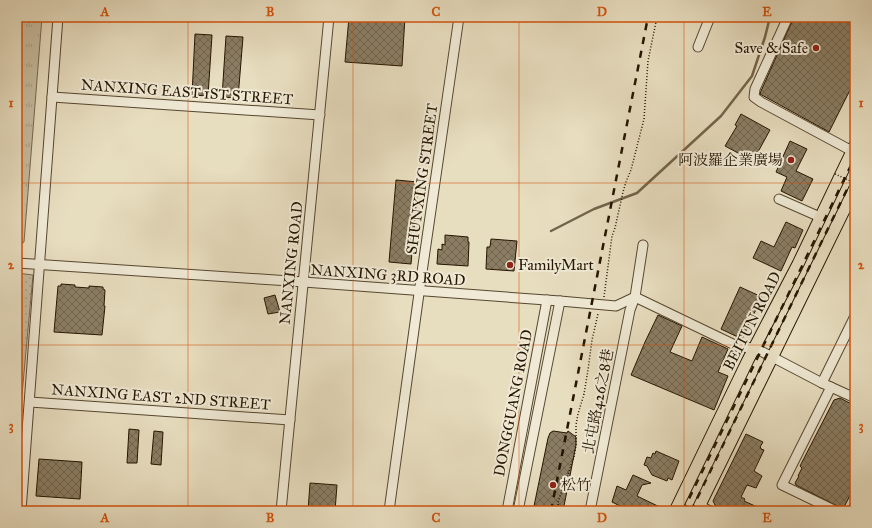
<svg xmlns="http://www.w3.org/2000/svg" width="872" height="528" font-family="'IM FELL Great Primer','Noto Serif TC',serif">
	<defs>
		<pattern id="grass-tufts" width="24" height="20" patternUnits="userSpaceOnUse"><rect width="24" height="20" fill="#c6bb9f"/><path d="M3 7l-1-3M5 7V3M7 7l1-3M15 17l-1-3M17 17v-4M19 17l1-3" fill="none" stroke="#aaa087"/></pattern>
		<pattern id="park-dots" width="8" height="8" patternUnits="userSpaceOnUse"><rect width="8" height="8" fill="#c6bb9f"/><path d="M2 2h.1M6 6h.1" fill="none" stroke="#aaa087" stroke-width="1.8" stroke-linecap="round"/></pattern>
		<pattern id="building-cross-hatch" width="8" height="8" patternUnits="userSpaceOnUse"><rect width="8" height="8" fill="#8a7d63"/><path d="M0 0l8 8M0 8l8-8" fill="none" stroke="#71654f"/></pattern>
	</defs>
	<rect width="100%" height="100%" fill="#e7ddbf"/>
	<filter id="stains"><feTurbulence type="fractalNoise" baseFrequency=".005" numOctaves="4"/><feColorMatrix values="0 0 0 0 .2 0 0 0 0 .09 0 0 0 0 .02 0 0 0 .5 -.17"/></filter>
	<radialGradient id="worn" r=".72"><stop offset=".6" stop-color="#630" stop-opacity="0"/><stop offset="1" stop-color="#630" stop-opacity=".3"/></radialGradient>
	<path fill="url(#grass-tufts)" stroke="#766850" d="M17,17H42L24,242L17,247Z"/>
	<path fill="url(#park-dots)" stroke="#766850" d="M17,273L33,275L17,449Z"/>
	<g fill="none" stroke-linecap="round" stroke-linejoin="round">
		<path stroke="#72644c" stroke-width="2.5" d="M551,231L594,209L637,193L721,116L752,76L765,37L770,17"/>
	</g>
	<g fill="url(#building-cross-hatch)" stroke="#261500">
		<path d="M349,17H405L402,66L345,62Z"/>
		<path d="M794,17H855V80L829,132L760,94L761,91Z"/>
		<path d="M195,34L212,35L208,96L192,95Z"/>
		<path d="M226,36L243,37L238,98L222,97Z"/>
		<path d="M741,114L770,130L753,161L725,146L737,126L735,125Z"/>
		<path d="M790,141L807,149L796,171L813,179L802,201L781,191L787,177L776,172Z"/>
		<path d="M396,180L418,182L411,264L389,262Z"/>
		<path d="M786,222L803,230L795,248L792,247L781,271L753,258L761,241L774,247Z"/>
		<path d="M445,235L468,237V242H469L468,266L437,264L438,249L442,250V244L445,245Z"/>
		<path d="M491,239L517,241L514,271L486,269L487,247H490Z"/>
		<path d="M61,284L75,285V287L89,288V286L103,287V289L105,290L104,306H105L102,335L54,332L58,286H61Z"/>
		<path d="M740,287L762,297L742,339L721,329Z"/>
		<path d="M275,295L280,312L268,314L264,298Z"/>
		<path d="M658,315L682,326L670,352L692,361L702,337L728,349L718,372L728,376L714,410L631,375L645,342Z"/>
		<path d="M840,398L855,406V486L844,507L841,508L796,485L795,483L799,476H798L802,468L800,466L834,400Z"/>
		<path d="M129,429L139,430L137,463H127Z"/>
		<path d="M154,431L163,432L161,465L151,464Z"/>
		<path d="M553,431L567,433L568,431L576,437V445L563,511H533L548,438L550,433Z"/>
		<path d="M746,434L763,442L760,447L761,448V449L764,450L754,471L762,476L756,488L747,485L741,497L745,499L744,501L766,511H726L715,505L713,501Z"/>
		<path d="M656,451L679,461L672,480L668,478L667,481L652,475L647,466L644,465L647,457L651,458L653,453L655,454Z"/>
		<path d="M39,459L82,462L80,499L36,496Z"/>
		<path d="M633,475L651,483L642,485L637,496L668,511H630L612,502L617,486L626,490Z"/>
		<path d="M310,483L337,485L335,511H308Z"/>
	</g>
	<g fill="none" stroke-linecap="round" stroke-linejoin="round">
		<g stroke="#564730" stroke-width="11">
			<g id="minor">
				<path d="M788,17L755,89L754,97L761,102L852,151"/>
				<path d="M698,47L710,17"/>
				<path d="M52,97L320,115"/>
				<path d="M779,199L820,217"/>
				<path d="M643,245L635,297L739,347L755,348L822,383L855,398"/>
				<path d="M17,263L290,281L560,301L616,306L635,297"/>
				<path d="M822,383L855,316"/>
				<path d="M831,387L782,485L836,511"/>
				<path d="M30,402L290,420"/>
				<path d="M700,506L710,511"/>
				<path d="M21,511L58,17"/>
				<path d="M281,511L329,17"/>
				<path d="M389,511L421,279L459,17"/>
				<path d="M507,511L547,300"/>
				<path d="M518,511L560,301"/>
				<path d="M590,511L630,310L635,297"/>
				<path d="M852,511L855,505"/>
			</g>
		</g>
		<g stroke="#261500" stroke-width="13">
			<g id="major">
				<path d="M675,511L748,360L798,264L855,145"/>
				<path d="M697,511L855,188"/>
			</g>
		</g>
		<g stroke="#261500" stroke-width="1.5" stroke-dasharray="1 2" stroke-linecap="butt">
			<path d="M604,297L612,236L615,228L623,192L626,182L631,170L644,119L648,61L657,17"/>
			<path d="M558,511V502L574,457L576,445V425L578,414L584,394L588,370L592,340L598,314"/>
		</g>
		<use href="#minor" stroke="#efe9d5" stroke-width="9"/>
		<use href="#major" stroke="#e7ddbf" stroke-width="11"/>
		<g stroke="#261500" stroke-width="2.5" stroke-dasharray="7 7" stroke-linecap="butt">
			<path d="M551,511L648,17"/>
			<path d="M683,511L855,157"/>
			<path d="M691,511L855,173"/>
		</g>
		<path stroke="#261500" stroke-width="1.5" stroke-dasharray="1 2" stroke-linecap="butt" d="M835,174L855,183"/>
	</g>
	<path fill="none" stroke="#d5520b" stroke-width="1" stroke-opacity="0.55" d="M188,17V511M353,17V511M519,17V511M684,17V511M17,183H855M17,345H855"/>
	<g fill="#8f2418" stroke="#efe9d5" stroke-width="1.5">
		<circle cx="816" cy="48" r="4"/>
		<circle cx="791" cy="160" r="4"/>
		<circle cx="510" cy="265" r="4"/>
		<circle cx="553" cy="485" r="4"/>
	</g>
	<g text-anchor="middle" dominant-baseline="central" stroke-width="4" stroke-linejoin="round" paint-order="stroke">
		<g font-size="15" fill="#261500" stroke="#efe9d5" text-anchor="end">
			<text x="808" y="48">Save &amp; Safe</text>
			<text x="783" y="160">阿波羅企業廣場</text>
			<text x="518" y="265" text-anchor="start">FamilyMart</text>
			<text x="561" y="485" text-anchor="start">松竹</text>
		</g>
		<g font-size="15" fill="#261500" stroke="#efe9d5">
			<text transform="translate(187 92) rotate(4)">NANXING EAST 1ST STREET</text>
			<text transform="translate(422 179) rotate(-82)">SHUNXING STREET</text>
			<text transform="translate(291 263) rotate(-84)">NANXING ROAD</text>
			<text transform="translate(388 275) rotate(4)">NANXING 3RD ROAD</text>
			<text transform="translate(752 321) rotate(-63)">BEITUN ROAD</text>
			<text transform="translate(161 397) rotate(4)">NANXING EAST 2ND STREET</text>
			<text transform="translate(598 401) rotate(-79)">北屯路426之8巷</text>
			<text transform="translate(513 403) rotate(-79)">DONGGUANG ROAD</text>
		</g>
	</g>
	<rect width="872" height="528" fill="none" stroke="#e7ddbf" stroke-width="44"/>
	<rect x="22" y="22" width="828" height="484" fill="none" stroke="#d5520b" stroke-width="1.5"/>
	<g font-size="13" text-anchor="middle" font-weight="bold" fill="#d5520b">
		<text x="105" y="16">A</text>
		<text x="270" y="16">B</text>
		<text x="436" y="16">C</text>
		<text x="602" y="16">D</text>
		<text x="767" y="16">E</text>
		<text x="11" y="107">1</text>
		<text x="861" y="107">1</text>
		<text x="11" y="269">2</text>
		<text x="861" y="269">2</text>
		<text x="11" y="430">3</text>
		<text x="861" y="430">3</text>
		<text x="105" y="522">A</text>
		<text x="270" y="522">B</text>
		<text x="436" y="522">C</text>
		<text x="602" y="522">D</text>
		<text x="767" y="522">E</text>
	</g>
	<rect width="100%" height="100%" filter="url(#stains)"/>
	<rect width="100%" height="100%" fill="url(#worn)"/>
</svg>
